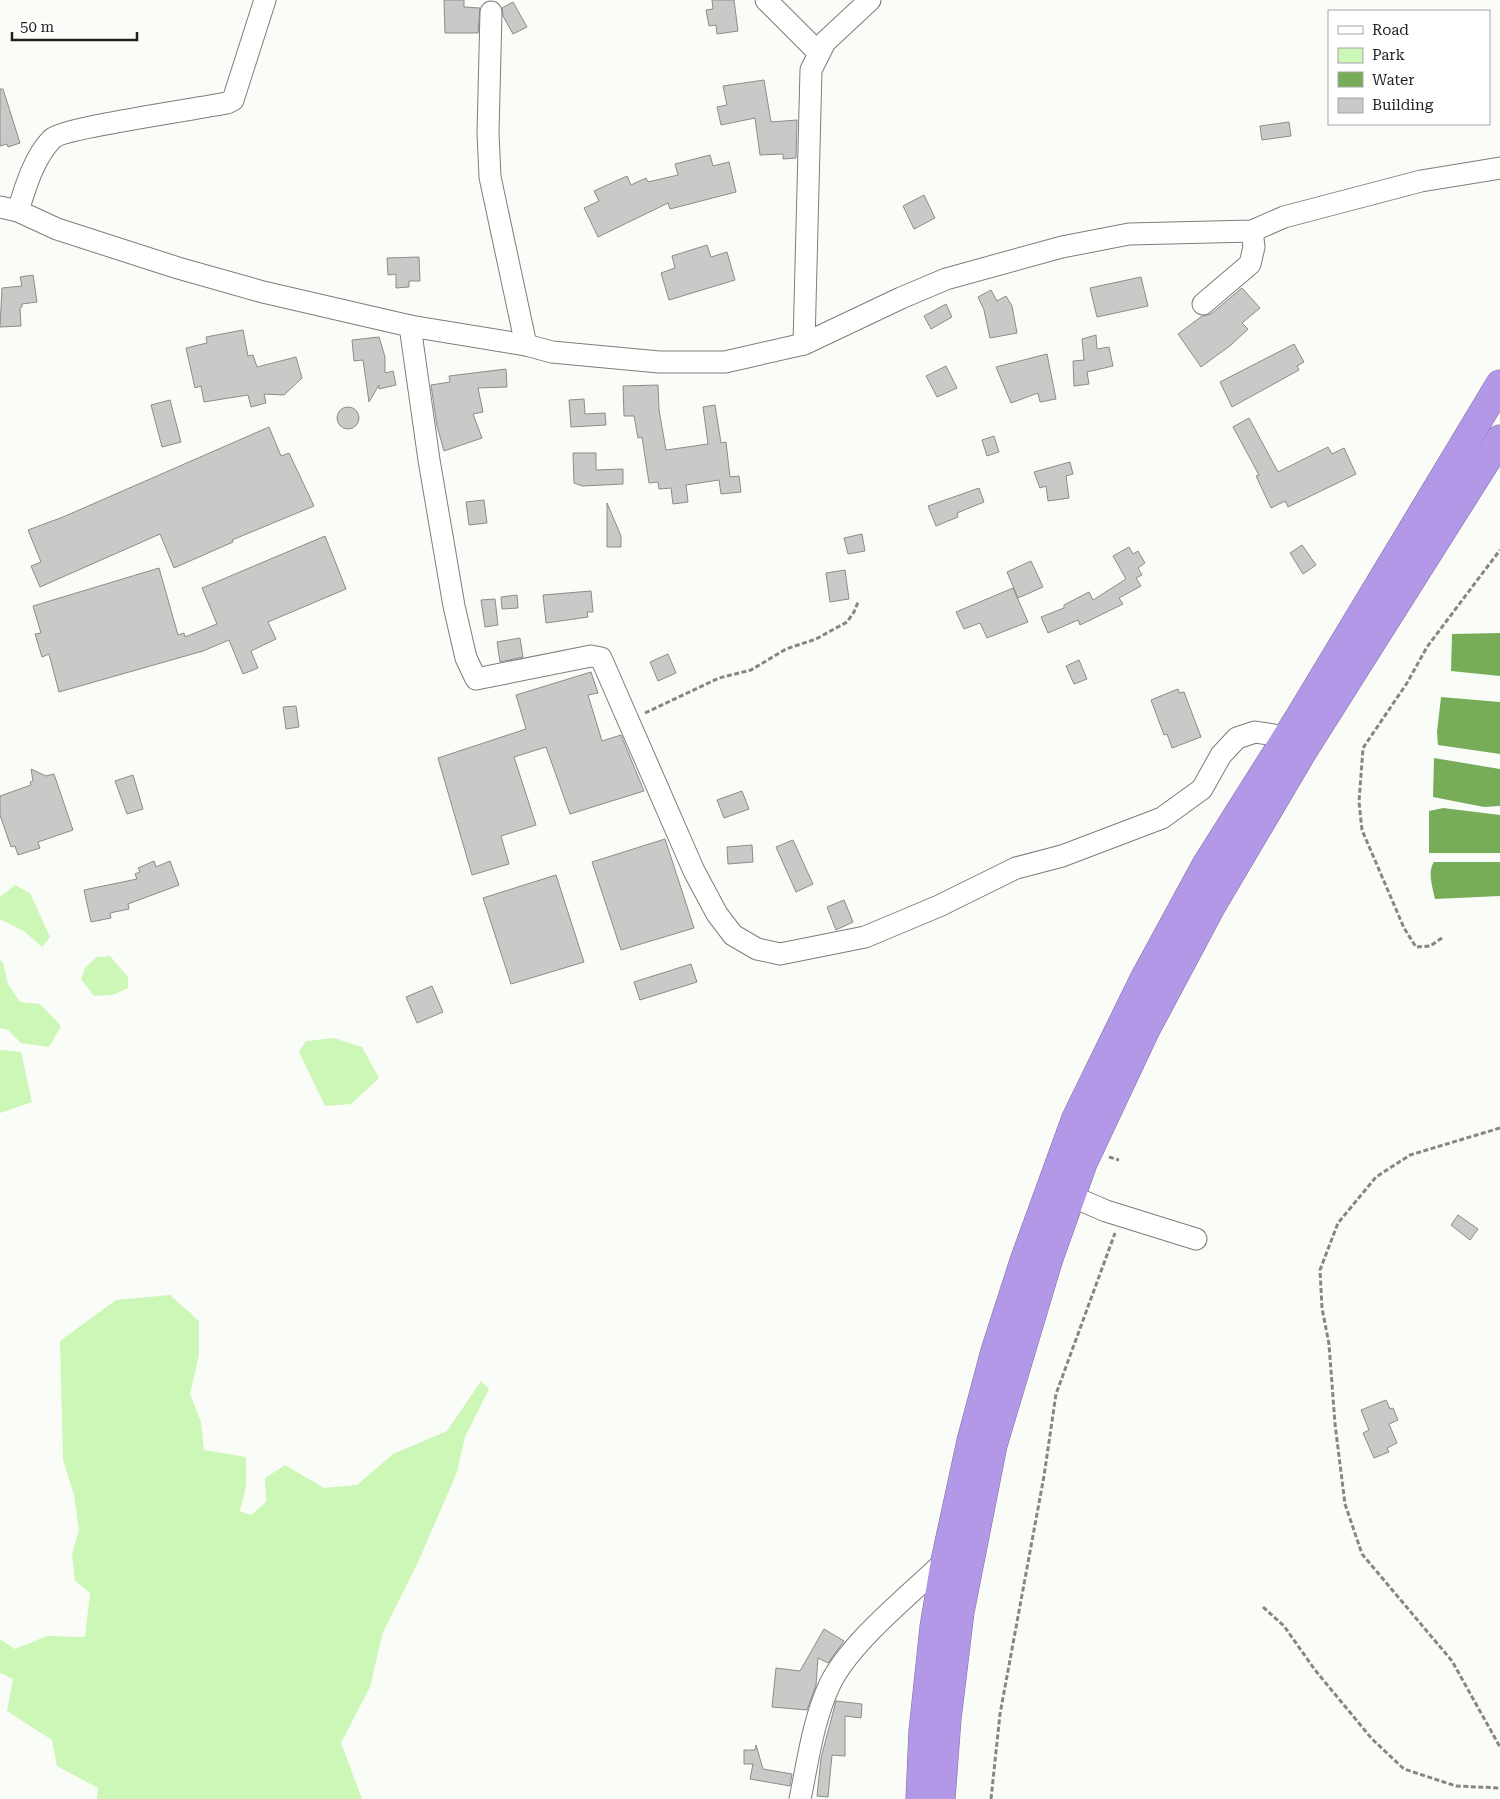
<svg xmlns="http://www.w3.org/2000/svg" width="1500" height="1799" font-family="'Roboto Serif',serif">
	<rect width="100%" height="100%" fill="#fafcf8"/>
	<g fill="#ccf7b7">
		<path d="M15,885L30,893L50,937L42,947L24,931L0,919V897Z"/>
		<path d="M110,956L128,977V988L113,995L94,996L81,979L85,968L97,957Z"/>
		<path d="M0,960L3,963L8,984L20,1002L40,1004L61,1026L49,1047L21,1043L8,1030L0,1028Z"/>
		<path d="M334,1038L362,1047L379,1078L351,1104L325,1106L299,1052L306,1041Z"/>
		<path d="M0,1050L21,1052L32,1102L0,1113Z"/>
		<path d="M170,1295L199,1321V1355L190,1394L201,1422L204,1450L246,1457V1486L240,1511L251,1515L266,1502L265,1478L285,1465L324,1488L357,1485L393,1454L447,1431L481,1381L489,1389L465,1437L457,1472L419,1560L383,1632L370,1687L341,1743L362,1799H97L98,1788L57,1766L52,1740L7,1711L13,1679L0,1673V1639L15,1649L47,1636L85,1637L90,1593L75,1581L72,1554L79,1530L74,1495L63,1460L60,1341L116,1300Z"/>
	</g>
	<g fill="#77ad59">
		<path d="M1500,633V676L1451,671L1452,634Z"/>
		<path d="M1441,697L1500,702V754L1438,745L1437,732Z"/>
		<path d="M1434,758L1500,769V806L1484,807L1433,797Z"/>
		<path d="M1443,808L1500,815V853H1429V811Z"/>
		<path d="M1434,862H1500V896L1435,899C1433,889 1427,871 1434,862Z"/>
	</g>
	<g fill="#c7cac6" stroke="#8b8d8a">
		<path d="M444,0H464V7L480,8L478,33H445Z"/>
		<path d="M712,0H734L738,31L717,34L716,25L709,26L706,10L713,9Z"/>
		<path d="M513,2L527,27L513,34L503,16L502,8Z"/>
		<path d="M764,80L771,122L797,120L796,158L783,159V154L760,155L755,118L721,125L717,107L727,105L723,86Z"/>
		<path d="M0,89H3L20,143L8,147L7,144L0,146Z"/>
		<path d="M1289,122L1291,136L1262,140L1260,126Z"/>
		<path d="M710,155L713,166L729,162L736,192L670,209L668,203L598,237L584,208L599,201L594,191L627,176L631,185L646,178L648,182L678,175L675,164Z"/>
		<path d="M924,195L935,218L914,229L903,206Z"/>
		<path d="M707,245L711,257L727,252L735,280L669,300L661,273L675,268L672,256Z"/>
		<path d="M419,257L420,281H409V287L396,288V274L388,275L387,258Z"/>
		<path d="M33,275L37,302L22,304V307L20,308L21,326L0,327L2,288L22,286L20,277Z"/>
		<path d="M1141,277L1148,306L1097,317L1090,288Z"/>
		<path d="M1242,288L1260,308L1242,323L1248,329L1231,345L1201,367L1178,334L1202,316L1211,314Z"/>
		<path d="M991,290L997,301L1006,296L1012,306L1017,333L990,338L984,310L978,297Z"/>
		<path d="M946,304L952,317L931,329L924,316Z"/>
		<path d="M243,330L248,356L253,355L257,367L296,357L302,378L284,395L264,394L266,403L251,407L248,395L204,402L201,386L195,388L186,348L207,343L206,337Z"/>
		<path d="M1096,335L1097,349L1109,347L1113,366L1087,372L1089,384L1074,386L1073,361L1084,360L1082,339Z"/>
		<path d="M379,337L385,357V373L393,371L396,385L379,389V385L369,402L363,360L354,361L352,340Z"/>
		<path d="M1294,344L1304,362L1297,366L1299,370L1232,407L1220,382Z"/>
		<path d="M1047,354L1056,399L1040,402L1038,393L1011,403L996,367Z"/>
		<path d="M946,366L957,388L937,397L926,376Z"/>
		<path d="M506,369L507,387L478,388L483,412L473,414L482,438L444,451L437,426L431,385L450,382L449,376Z"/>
		<path d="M658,385L659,410L666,450L708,444L703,407L715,405L721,443L726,442L730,477L739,476L741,492L721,494L719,480L686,485L688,502L673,504L671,488L659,489L658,482L649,483L642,437L638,438L634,416H624L623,386Z"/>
		<path d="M584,399L585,414L605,413L606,425L571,427L569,400Z"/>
		<path d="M170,400L181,442L162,447L151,405Z"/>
		<circle cx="348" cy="418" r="11"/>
		<path d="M1249,418L1278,472L1328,447L1332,454L1344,448L1356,474L1288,507L1285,501L1271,508L1256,476L1259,475L1233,427Z"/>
		<path d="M269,427L281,456L289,453L314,506L232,540L233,542L174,568L160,534L40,587L31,566L41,562L28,530L63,517Z"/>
		<path d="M994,436L999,452L987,456L982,440Z"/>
		<path d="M573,453H596V470L623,469V484L582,486L574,483Z"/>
		<path d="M1070,462L1073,474L1066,476L1069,498L1048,501L1046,486L1040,488L1034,472Z"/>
		<path d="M979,488L984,502L957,513L958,517L936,526L928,506Z"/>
		<path d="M484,500L487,523L469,525L466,502Z"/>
		<path d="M607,503L621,536V547H607Z"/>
		<path d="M862,534L865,551L848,554L844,538Z"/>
		<path d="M325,536L346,589L268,622L276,639L251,651L258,668L243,674L229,640L203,651L59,692L49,654L42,657L35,634L41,633L33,606L159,568L178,635L184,633L185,637L217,624L202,588Z"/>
		<path d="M1302,545L1316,565L1303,574L1290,553Z"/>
		<path d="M1129,547L1133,554L1138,551L1145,563L1138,568L1142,575L1136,578L1141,586L1119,598L1123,604L1080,625L1078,620L1048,633L1041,617L1064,608V605L1089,592L1093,600L1126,579L1113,556Z"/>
		<path d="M1031,561L1043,587L1018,598L1007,572Z"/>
		<path d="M845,570L849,599L830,602L826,573Z"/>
		<path d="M1013,588L1028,622L987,638L980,623L964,629L956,612Z"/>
		<path d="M591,591L593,612H587L588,617L546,623L543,595Z"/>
		<path d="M517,595L518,608L502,609L501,597Z"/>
		<path d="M495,599L498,625L485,627L481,600Z"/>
		<path d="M520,638L523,657L500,662L497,642Z"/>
		<path d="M668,654L676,673L658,681L650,662Z"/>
		<path d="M1079,660L1087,679L1074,684L1066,666Z"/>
		<path d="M591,672L598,693L588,695L602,741L621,735L644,791L570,814L546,747L514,757L536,825L501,836L509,864L472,875L438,758L526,729L516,695Z"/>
		<path d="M1178,689L1179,693L1184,692L1201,737L1172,748L1167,734L1164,735L1151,700Z"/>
		<path d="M296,706L299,727L286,729L283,707Z"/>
		<path d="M31,769L46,776L54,774L73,830L38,842L40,848L18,855L15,846L11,847L0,815V796L31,785L30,782L33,781Z"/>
		<path d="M133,775L143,809L127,814L115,781Z"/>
		<path d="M742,791L749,809L724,818L717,800Z"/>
		<path d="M665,839L694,928L621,950L592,862Z"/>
		<path d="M793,840L813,884L796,892L776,847Z"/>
		<path d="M752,845L753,862L728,864L727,847Z"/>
		<path d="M154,861L156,867L170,861L179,885L128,904L129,909L110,913L111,918L91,922L84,890L137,879L135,874L140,872L138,868Z"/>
		<path d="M556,875L584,962L511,984L483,898Z"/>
		<path d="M844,900L853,922L836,930L827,907Z"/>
		<path d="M691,964L697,982L640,1000L634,982Z"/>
		<path d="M432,986L443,1012L417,1023L406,997Z"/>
		<path d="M1458,1215L1478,1229L1470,1240L1451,1225Z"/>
		<path d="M1386,1400L1390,1409L1393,1408L1398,1420L1389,1424L1397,1443L1387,1448L1389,1452L1374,1458L1363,1433L1369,1430L1361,1410Z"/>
		<path d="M824,1629L844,1641L828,1663L818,1658L816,1685L807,1710L772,1707L776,1668L800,1671Z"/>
		<path d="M836,1701L862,1704L861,1718L845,1716V1756L832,1755L828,1797L817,1796L821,1758Z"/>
		<path d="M756,1745L763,1769L792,1774L790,1786L750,1779L753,1764H744V1750H755Z"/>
	</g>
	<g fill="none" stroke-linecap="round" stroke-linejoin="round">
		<g stroke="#7b7e7a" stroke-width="23">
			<g id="minor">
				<path d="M766,0L818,52"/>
				<path d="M491,12L488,133L490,177L526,345"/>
				<path d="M0,207L18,211L57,229L178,268L263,292L410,326L526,345L552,352L659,362H725L804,344L901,298L946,279L1062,247L1129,234L1252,231L1284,217L1421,181L1500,168"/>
				<path d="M18,211C25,188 34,157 52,139C62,128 202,108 227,103L233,100L265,0"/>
				<path d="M1203,304L1250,264L1254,247L1252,231"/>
				<path d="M410,326L429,460L454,606L466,658L476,679L591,656L601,658L694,871L717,914L733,935L757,949L780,954L865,937L939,906L1016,868L1062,856L1162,818L1202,789L1221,755L1237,738L1255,732L1287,737"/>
				<path d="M804,344L811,70L825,42L870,0"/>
				<path d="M1071,1196L1106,1211L1196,1239"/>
				<path d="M800,1799C808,1761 813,1720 830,1684C850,1642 911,1594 945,1561"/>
			</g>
		</g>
		<g stroke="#7f6ea2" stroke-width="29">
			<g id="highway">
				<path d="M920,1799L923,1731L934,1627L945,1561L971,1441L995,1351L1024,1261L1076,1118L1143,981L1206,865L1300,716L1500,384"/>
				<path d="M941,1799L947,1719L960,1612L993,1445L1049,1258L1083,1163L1145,1031L1211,907L1303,751L1500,439"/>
			</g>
		</g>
		<g stroke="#868785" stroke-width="3" stroke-dasharray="5 2.5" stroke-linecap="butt">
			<path d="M645,713L719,678L751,670L786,649L816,639L847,622L854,612L858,602"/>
			<path d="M1442,938L1430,946L1416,947L1404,928L1362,830L1359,802L1363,748L1407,683L1427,647L1500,550"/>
			<path d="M1500,1128L1410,1155L1376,1177L1338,1223L1320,1270L1322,1308L1329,1344L1335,1424L1345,1504L1362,1554L1452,1661L1500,1747"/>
			<path d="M1109,1157L1119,1160"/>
			<path d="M1263,1607L1284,1626L1315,1670L1372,1739L1404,1769L1456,1786L1500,1788"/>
			<path d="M991,1799L1000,1714L1044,1476L1056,1394L1115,1233"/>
		</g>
		<use href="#minor" stroke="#fff" stroke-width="21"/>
		<use href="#highway" stroke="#b398e8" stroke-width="28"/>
	</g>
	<rect x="1328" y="10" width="162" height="115" fill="#ffffff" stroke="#a5a6a5"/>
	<rect x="1338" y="26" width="25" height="8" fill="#ffffff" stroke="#a5a6a5"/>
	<text x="1372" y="35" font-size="15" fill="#1f201f">Road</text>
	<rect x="1338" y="48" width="25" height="15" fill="#ccf7b7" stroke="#a5a6a5"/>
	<text x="1372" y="60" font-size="15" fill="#1f201f">Park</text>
	<rect x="1338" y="72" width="25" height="15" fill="#77ad59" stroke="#a5a6a5"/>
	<text x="1372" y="85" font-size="15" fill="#1f201f">Water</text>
	<rect x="1338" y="98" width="25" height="15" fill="#c7cac6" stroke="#a5a6a5"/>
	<text x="1372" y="110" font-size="15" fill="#1f201f">Building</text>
	<path d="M12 32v8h125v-8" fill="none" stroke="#1f201f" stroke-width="2.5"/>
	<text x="20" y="32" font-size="15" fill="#1f201f" stroke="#ffffff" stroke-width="4" paint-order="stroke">50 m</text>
</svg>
